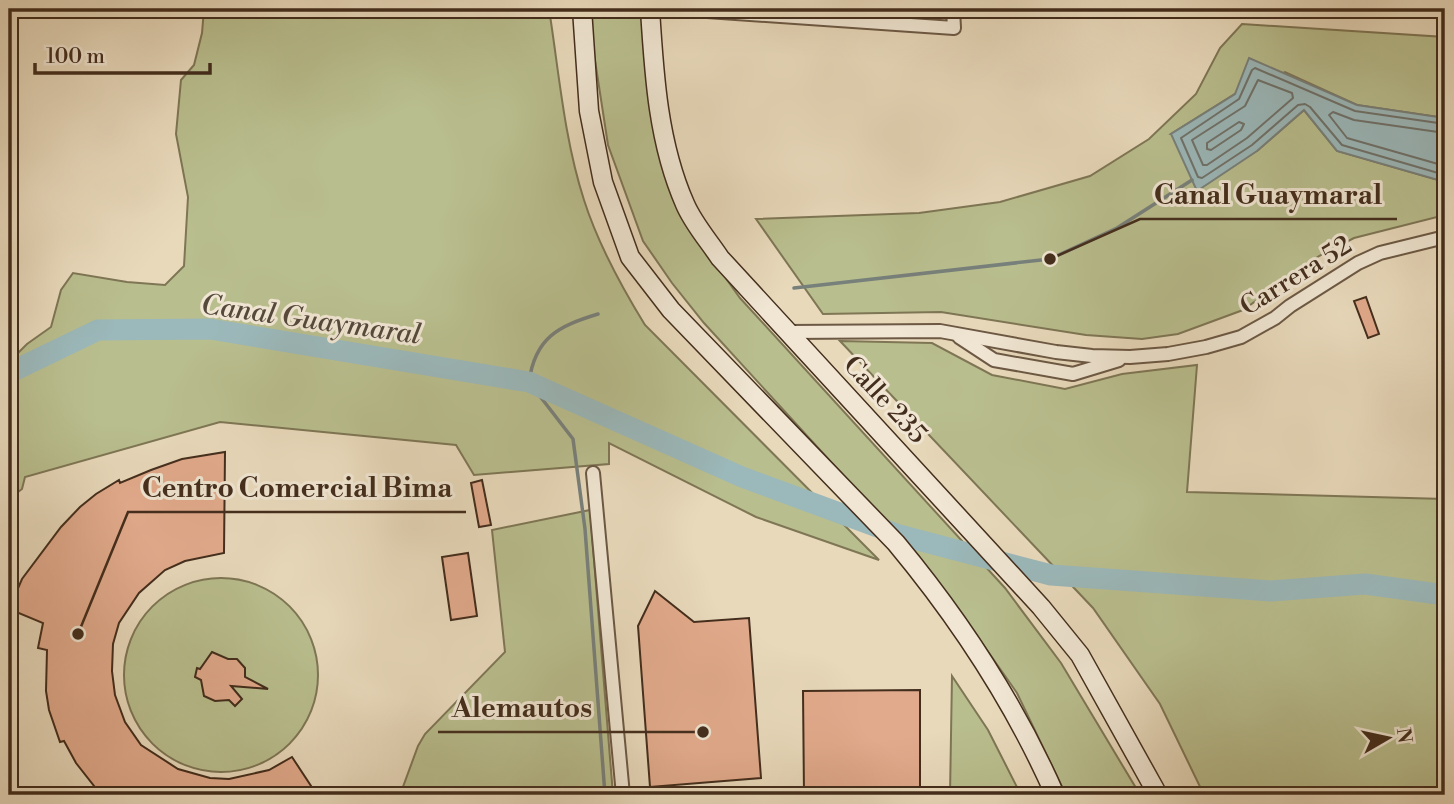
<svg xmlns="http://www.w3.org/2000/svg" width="1454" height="804" font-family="'Libre Bodoni',serif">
	<rect width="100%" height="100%" fill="#e8d9bb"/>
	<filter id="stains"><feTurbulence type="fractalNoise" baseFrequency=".00286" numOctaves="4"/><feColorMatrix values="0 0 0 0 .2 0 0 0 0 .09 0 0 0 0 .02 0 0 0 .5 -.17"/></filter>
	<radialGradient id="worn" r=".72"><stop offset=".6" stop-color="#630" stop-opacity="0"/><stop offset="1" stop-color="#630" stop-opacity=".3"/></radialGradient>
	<g fill="#b9be8e" stroke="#7e7655" stroke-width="2">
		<path d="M204,9H549C559,72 564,138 584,200C598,244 621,286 645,325L879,560L756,517L609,443V464L474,475L456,445L220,422L25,477L22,489L9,499V362L27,344L51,327L61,290L73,273L127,282L165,285L184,266L188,197L176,134L181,80L194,65L202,33Z"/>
		<path d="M590,9H642L655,127L680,214L740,298L1005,588L1061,663L1136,788L1138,795H1066L1017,693L956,606L907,545L704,323L672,283L643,241L608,145L592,41Z"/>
		<path d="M1242,24L1445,37V118L1357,105L1285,72L1235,94L1171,134L1257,151L1304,110L1337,151L1445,182V215L1354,238L1319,256L1243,310L1178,334L1142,339L1086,335L941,312L823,314L756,219L919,213L1000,202L1090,176L1149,139L1196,94L1220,48Z"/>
		<path d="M840,341L932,343L992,375L1065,389L1122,374L1197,365L1187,492L1445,499V795H1204L1160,704L1093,608Z"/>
		<path d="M590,510L613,795H400L418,746L425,734L505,652L492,530Z"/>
		<circle cx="221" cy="675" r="97"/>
		<path d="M952,676L988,730L1021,795H950Z"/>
	</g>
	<path fill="#9bb8ba" stroke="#78807b" stroke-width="2" d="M1249,58L1357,105L1445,118V182L1337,151L1304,110L1257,151L1197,191L1171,134L1235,94Z"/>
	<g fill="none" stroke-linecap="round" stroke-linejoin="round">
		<g stroke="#6f726b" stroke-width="2">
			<path d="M1258,80L1292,93L1293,98L1247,138L1207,165H1203L1192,140L1245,106Z"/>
			<path d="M1239,122L1244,124L1241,130L1211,150L1207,149V143Z"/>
			<path d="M1445,124L1355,111L1255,68L1252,70L1239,99L1181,138L1198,177L1202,178L1252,145L1298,105L1305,104L1310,107L1342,145L1445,175"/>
			<path d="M1445,133L1354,120L1333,112L1329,115L1347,138L1445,166"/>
		</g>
		<g stroke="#78807b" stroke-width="3.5">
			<path d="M794,288L1050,259L1117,228L1192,180"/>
			<path d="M598,314C559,326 535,337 529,382L573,439L585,529L605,795"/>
		</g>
		<path stroke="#9bb8ba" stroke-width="21" d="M9,373L98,330L210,329L529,382L742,477L899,535L1051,575L1271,591L1365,584L1445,595"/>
	</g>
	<g fill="#e1aa8c" stroke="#432d1c" stroke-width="2">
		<path d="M1366,297L1379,334L1368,338L1354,301Z"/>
		<path d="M225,452L224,553L185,561L165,570L139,593L119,623L113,644L112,671L115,695L125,722L141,745L178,769L210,778L229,779L269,770L292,757L317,795H86L94,786L76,763L64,741L60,742L49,710L46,691L47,650L38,648L43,623L9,609L22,579L61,527L80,507L96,494L119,480L120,483L151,470L182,459Z"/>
		<path d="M482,480L491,525L479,527L471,483Z"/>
		<path d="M468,553L477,616L451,620L442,557Z"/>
		<path d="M655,591L694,622L749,618L761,778L650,787L638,626Z"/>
		<path d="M212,652L228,659H237L245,668V677L268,689L231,686L242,699L235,706L229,700L215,701L204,696L201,680L195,677L197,668L200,669Z"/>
		<path d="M920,690V795H804L803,691Z"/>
	</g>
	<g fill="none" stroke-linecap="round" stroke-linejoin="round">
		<g stroke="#6c5844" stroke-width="16">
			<g id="minor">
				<path d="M678,9L954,28L953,9"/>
				<path d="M787,332L940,331L1056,352L1092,356L1130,357L1168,354L1206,347L1241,337L1275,318L1290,306L1358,263L1380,253L1445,237"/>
				<path d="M959,337L994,360L1073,374L1119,360"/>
				<path d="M593,473L623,795"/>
			</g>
		</g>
		<g stroke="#432d1c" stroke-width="21">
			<g id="secondary">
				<path d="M582,9L589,111L603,182L630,257L671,310L896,543C960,620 1015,704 1055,795"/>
				<path d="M650,9C654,74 658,143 685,204C693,223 708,240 720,258L1041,607L1080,655L1158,795"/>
			</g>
		</g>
		<use href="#minor" stroke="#f0e6d3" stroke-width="12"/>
		<use href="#secondary" stroke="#f0e6d3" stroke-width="18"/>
	</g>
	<g text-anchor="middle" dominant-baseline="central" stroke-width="6" stroke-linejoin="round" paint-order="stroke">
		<g font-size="26" fill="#432d1c" stroke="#f0e6d3">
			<text transform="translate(1296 276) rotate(-32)">Carrera 52</text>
			<text transform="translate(885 400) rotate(47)">Calle 235</text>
		</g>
		<g font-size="28" font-style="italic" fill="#55493c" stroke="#f0e6d3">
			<text transform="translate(311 320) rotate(8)">Canal Guaymaral</text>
		</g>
	</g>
	<path fill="none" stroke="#432d1c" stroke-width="2.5" d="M1050 259L1140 219H1397M78 634L128 512H466M703 732L606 732H438"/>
	<g fill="#432d1c" stroke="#f0e6d3" stroke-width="2.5">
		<circle cx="1050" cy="259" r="7"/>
		<circle cx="78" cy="634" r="7"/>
		<circle cx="703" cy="732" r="7"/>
	</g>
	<g font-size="28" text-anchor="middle" font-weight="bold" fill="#432d1c" stroke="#f0e6d3" stroke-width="6" stroke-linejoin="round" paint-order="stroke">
		<text x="1268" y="204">Canal Guaymaral</text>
		<text x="297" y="497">Centro Comercial Bima</text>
		<text x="522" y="717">Alemautos</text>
	</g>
	<rect width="1454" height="804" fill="none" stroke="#e8d9bb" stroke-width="35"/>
	<rect x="10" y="10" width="1433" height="783" fill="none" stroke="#432d1c" stroke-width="3.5"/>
	<rect x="18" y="18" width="1419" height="769" fill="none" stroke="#432d1c" stroke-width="2"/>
	<g transform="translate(1388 738) rotate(81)" stroke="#f0e6d3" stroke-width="5" paint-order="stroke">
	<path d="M0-5L12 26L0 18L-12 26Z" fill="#432d1c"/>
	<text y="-10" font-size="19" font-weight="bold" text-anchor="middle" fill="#432d1c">N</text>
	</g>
	<path d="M35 63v10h175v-10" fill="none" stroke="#432d1c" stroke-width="3.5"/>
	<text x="46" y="63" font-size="21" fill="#432d1c" stroke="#f0e6d3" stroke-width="5" paint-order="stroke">100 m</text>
	<rect width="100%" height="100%" filter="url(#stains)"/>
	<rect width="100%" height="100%" fill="url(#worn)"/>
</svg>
